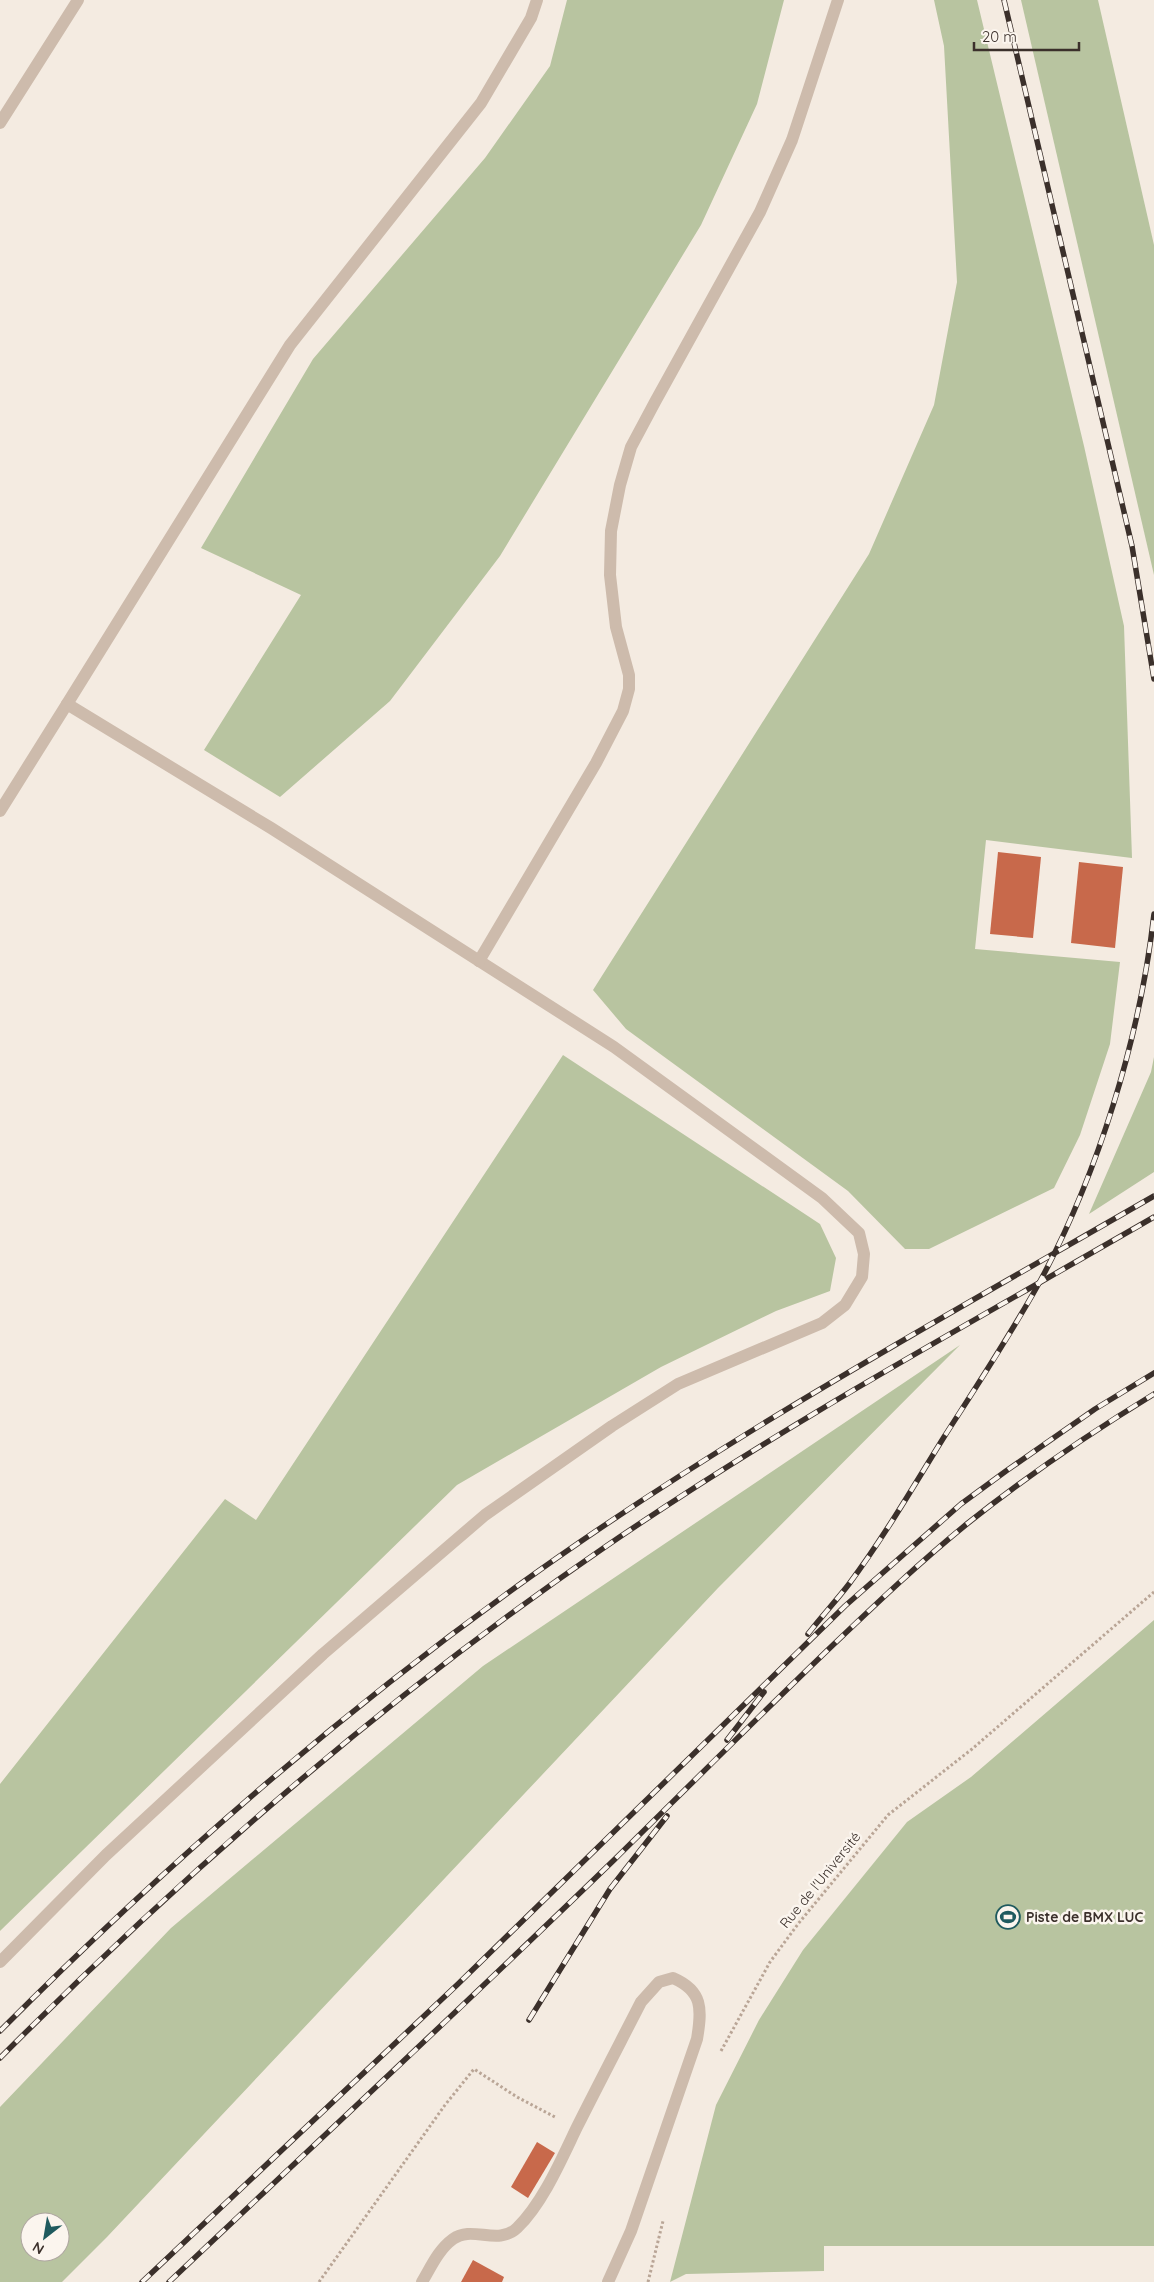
<svg xmlns="http://www.w3.org/2000/svg" width="1154" height="2282" font-family="Quicksand,sans-serif">
	<rect width="100%" height="100%" fill="#f4ebe1"/>
	<g fill="#b8c4a0" fill-rule="evenodd">
		<path d="M567,0H784L757,104L701,225L500,556L390,701L280,797L204,750L301,595L201,548L313,359L485,158L550,66Z"/>
		<path d="M934,0H977L1084,446L1124,626L1132,858L986,840L975,949L1120,962L1110,1044L1080,1135L1054,1188L929,1249H905L848,1191L626,1029L593,990L869,554L934,405L957,282L944,46Z"/>
		<path d="M1021,0H1098L1154,245V575Z"/>
		<path d="M563,1055L820,1224L836,1258L830,1291L776,1311L661,1367L457,1485L0,1931V1784L225,1499L256,1520Z"/>
		<path d="M1154,1057V1172L1089,1214L1151,1072Z"/>
		<path d="M960,1345L718,1588L107,2237L62,2282H0V2107L171,1928L483,1666ZM30,2222H60V2252H30Z"/>
		<path d="M1154,1620V2246H824V2271L686,2274L670,2282L716,2105L759,2020L803,1950L907,1822L971,1777Z"/>
	</g>
	<g fill="#c8694b">
		<path d="M998,852L1041,857L1033,938L990,934Z"/>
		<path d="M1079,862L1123,867L1115,948L1071,943Z"/>
		<path d="M537,2142L555,2153L528,2198L511,2187Z"/>
		<path d="M473,2260L504,2277L502,2282H461Z"/>
	</g>
	<g fill="none" stroke-linecap="round" stroke-linejoin="round">
		<g stroke="#b9a596" stroke-width="3" stroke-dasharray="2.5 2.5" stroke-linecap="butt">
			<path d="M721,2051L770,1962L798,1924L888,1815L972,1749L1154,1592"/>
			<path d="M319,2282L445,2105L474,2069L517,2097L555,2117"/>
			<path d="M648,2282L663,2221"/>
		</g>
		<g stroke="#cdbbac" stroke-width="12">
			<path d="M0,123L78,0"/>
			<path d="M67,704L290,345L481,103L531,18L537,0"/>
			<path d="M0,811L67,704L271,828L614,1047L822,1198L859,1233L864,1254L862,1277L845,1305L822,1323L678,1384L612,1426L485,1515L323,1654L106,1855L0,1962"/>
			<path d="M479,961L596,763L623,711L629,689V675L616,627L610,575L611,531L620,485L631,447L655,402L760,212L792,140L838,0"/>
			<path d="M422,2282C431,2267 438,2250 453,2239C472,2225 498,2246 517,2228C543,2203 562,2158 577,2127C598,2085 620,2043 641,2002L659,1982L673,1978C703,1991 702,2009 697,2039L631,2231L608,2282"/>
		</g>
		<g stroke="#3b302b" stroke-width="5.5">
			<g id="rail">
				<path d="M1004,0L1132,546L1154,679"/>
				<path d="M808,1634C821,1617 836,1601 849,1584C884,1537 913,1487 944,1437C976,1387 1009,1337 1038,1285C1098,1175 1140,1038 1154,914"/>
				<path d="M727,1740L764,1692"/>
				<path d="M529,2020L610,1889L667,1816"/>
				<path d="M0,2031C162,1868 336,1716 523,1582C723,1438 941,1319 1154,1196"/>
				<path d="M0,2058C187,1870 386,1697 605,1547C781,1426 969,1324 1154,1217"/>
				<path d="M142,2282L458,1984L845,1606L961,1504L1006,1471L1095,1409L1154,1373"/>
				<path d="M169,2282C318,2141 468,2002 615,1859C688,1787 760,1715 834,1644C877,1603 921,1561 968,1523C1027,1476 1090,1433 1154,1394"/>
			</g>
		</g>
		<use href="#rail" stroke="#fbf5ee" stroke-width="4" stroke-dasharray="11" stroke-linecap="butt"/>
	</g>
	<defs>
		<g id="stadium-ring" transform="scale(1.25)"><circle r="9.5" fill="#fbf5ee" stroke="#1f5a5e" stroke-width="1.5"/><path d="M0-5a6.5 5 0 1 0 0 10a6.5 5 0 1 0 0-10ZM-3.5-1.8h7v3.6h-7Z" fill="#1f5a5e"/></g>
	</defs>
	<g fill-rule="evenodd">
		<use href="#stadium-ring" x="1008" y="1917"/>
	</g>
	<g text-anchor="middle" dominant-baseline="central" stroke-width="5" stroke-linejoin="round" paint-order="stroke">
		<g font-size="14" fill="#3b302b" stroke="#fbf5ee">
			<text transform="translate(820 1880) rotate(-51)">Rue de l'Université</text>
		</g>
		<g font-size="14" font-weight="bold" fill="#3b302b" stroke="#fbf5ee" text-anchor="start">
			<text x="1026" y="1917">Piste de BMX LUC</text>
		</g>
	</g>
	<g transform="translate(45 2237) rotate(211)"><circle r="24" fill="#fbf5ee" stroke="#aea6a0"/>
	<path d="M0-4L9 19L0 12L-9 19Z" fill="#1f5a5e"/>
	<text y="-8" font-size="14" font-weight="bold" text-anchor="middle" fill="#3b302b">N</text>
	</g>
	<path d="M974 42v8h105v-8" fill="none" stroke="#3b302b" stroke-width="2.5"/>
	<text x="982" y="42" font-size="15" fill="#3b302b" stroke="#fbf5ee" stroke-width="4" paint-order="stroke">20 m</text>
</svg>
